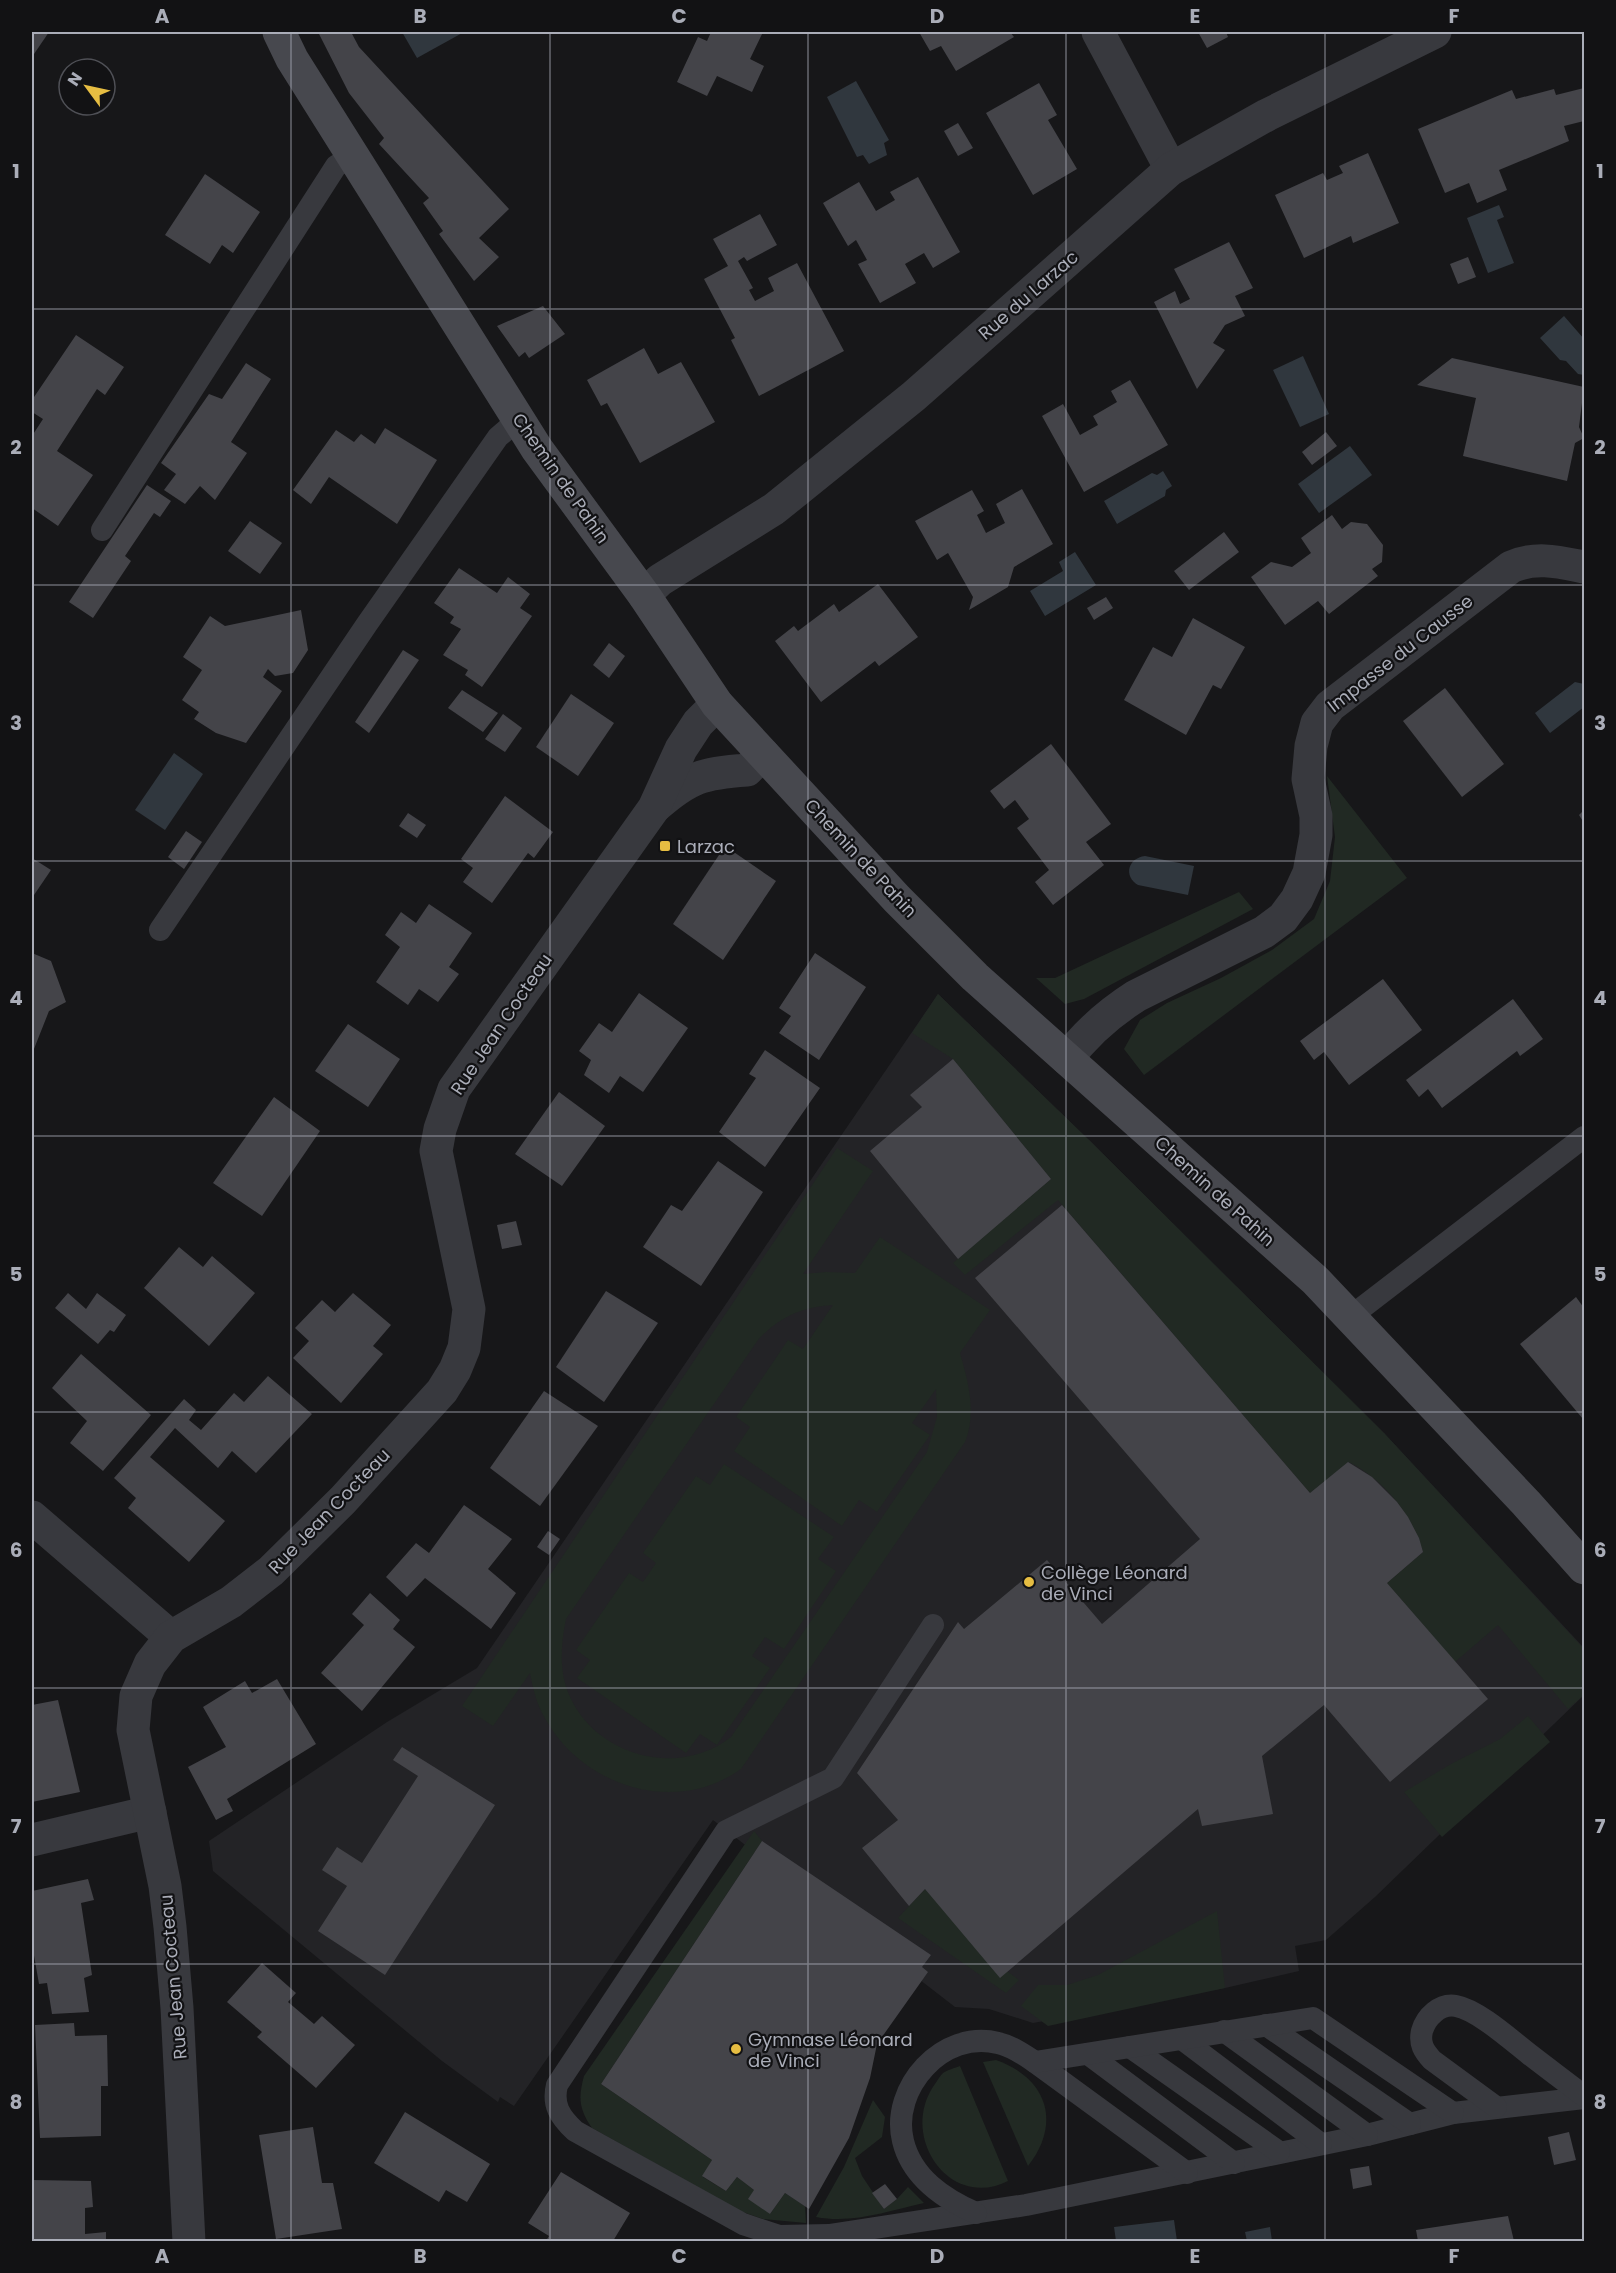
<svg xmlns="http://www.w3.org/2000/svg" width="1616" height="2273" font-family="Poppins,sans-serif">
	<rect width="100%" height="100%" fill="#171719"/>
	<path fill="#232326" d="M938,994L1089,1140L1384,1433L1584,1648V1695L1375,1897L1326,1940L1295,1946L1299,1971L1225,1988L1033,2023L989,2009L955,2007L713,1820L514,2106L500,2097L498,2102L442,2061L213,1871L209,1841L387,1722L477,1668Z"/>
	<g fill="#212923" fill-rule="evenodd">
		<path d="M1327,776L1407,878L1144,1075L1124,1049L1140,1020L1167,1003L1221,978L1272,950L1314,919L1330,881L1335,837Z"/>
		<path d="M1239,892L1253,909L1084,999L1065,1004L1036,978H1055Z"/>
		<path d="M938,994L1089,1140L1384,1433L1584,1649V1695L1568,1709L1498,1625L1455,1662L1387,1583L1423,1552C1413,1515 1383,1479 1349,1462L1310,1493L1058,1200L965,1275L953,1263L1051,1179L953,1059L912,1033Z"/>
		<path d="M837,1148L873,1171L803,1274L826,1272L855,1273L880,1237L990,1310L960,1353C968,1381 977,1413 965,1442L741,1769C676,1816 584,1787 546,1720C537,1706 533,1689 530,1673L493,1726L462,1706ZM833,1305L803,1349L788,1340L736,1417L750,1427L734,1451L842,1526L859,1500L877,1512L930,1435L912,1423L936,1389L937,1417L927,1452L731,1737C678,1779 593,1756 568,1692C559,1669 561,1643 566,1619L758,1340C779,1317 802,1307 833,1305Z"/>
		<path d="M724,1464L834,1537L818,1559L836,1571L784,1649L765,1637L752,1656L770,1668L717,1745L700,1734L686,1753L577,1678L590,1660L576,1650L629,1573L643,1582L656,1563L643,1553L696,1476L710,1485Z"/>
		<path d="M1528,1716L1550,1742L1442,1837L1404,1792L1451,1764L1500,1739Z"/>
		<path d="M754,1831L762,1841L601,2084L712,2160L703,2177L726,2191L737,2177L754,2190L770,2214L785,2193L805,2206L806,2223L763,2219L740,2211L592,2128C579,2109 578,2098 584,2076Z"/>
		<path d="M925,1889L1007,1971L1019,1980L1006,1993L898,1918Z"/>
		<path d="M1217,1911L1225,1988L1048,2026L1021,2006L1038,1985H1067L1098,1975Z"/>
		<path d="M996,2060C1047,2078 1062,2123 1028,2166L983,2062Z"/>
		<path d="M960,2066L1008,2181C949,2211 898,2135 935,2084C937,2081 940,2076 943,2073C947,2070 955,2068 960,2066Z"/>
		<path d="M873,2100L885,2117L882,2137L855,2158L862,2176L884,2209L897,2199L908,2187L924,2203C888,2211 853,2224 816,2217L844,2167Z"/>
	</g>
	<g fill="#30373e">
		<path d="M402,32H464L417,58Z"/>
		<path d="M856,81L889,140L884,143L887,155L869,164L863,155L857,157L827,97Z"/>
		<path d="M1499,205L1504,217L1497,220L1514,263L1488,273L1467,218Z"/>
		<path d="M1564,316L1584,339V375L1578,374L1566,361L1560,360L1540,338Z"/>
		<path d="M1303,356L1329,414L1300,427L1273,370Z"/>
		<path d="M1350,446L1372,475L1319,513L1298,484Z"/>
		<path d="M1163,471L1172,486L1166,490L1165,496L1117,524L1104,501L1152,473L1157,475Z"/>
		<path d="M1075,552L1096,585L1045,616L1030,591L1063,571L1059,562Z"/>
		<path d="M1575,682L1584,684V707L1550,733L1535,713Z"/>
		<path d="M174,753L203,774L165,830L135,810Z"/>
		<path d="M1145,856L1194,866L1188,895L1138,885C1123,876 1128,858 1145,856Z"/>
		<path d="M1174,2220L1177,2241H1116L1114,2227Z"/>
		<path d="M1270,2227L1272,2241H1247L1245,2232Z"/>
	</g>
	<g fill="#444449">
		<path d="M32,32H49L32,57Z"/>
		<path d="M318,32H351L359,47L509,209L479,238L499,257L474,281L439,234L443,231L423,203L429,198L379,144L384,138L349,93Z"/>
		<path d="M711,32H763L750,59L764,66L752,92L717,76L707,96L677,82L698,37L707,41Z"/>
		<path d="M919,32H1010L1014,37L956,71L941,46L930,51Z"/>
		<path d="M1198,32H1226L1228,37L1207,48Z"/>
		<path d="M1039,83L1057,115L1048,120L1077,169L1033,195L986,113Z"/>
		<path d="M1584,88V121L1564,126L1569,141L1499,170L1507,190L1477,203L1469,183L1445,193L1418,129L1512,90L1516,99L1554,89L1556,95Z"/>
		<path d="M958,123L973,148L958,156L944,131Z"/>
		<path d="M1368,153L1399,223L1353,243L1351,236L1304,258L1275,195L1323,173L1327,180L1343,173L1339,166Z"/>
		<path d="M205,174L260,212L233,253L222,245L210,264L165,235Z"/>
		<path d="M918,177L960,252L933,268L924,253L905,264L916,283L880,303L858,264L867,260L856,240L848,246L823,203L859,182L876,211L895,200L890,192Z"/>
		<path d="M760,214L777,245L747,261L744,257L738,261L753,288L749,290L755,301L774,291L768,278L797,263L844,351L759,396L731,340L735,338L704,279L728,266L713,239Z"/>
		<path d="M1229,242L1253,288L1235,296L1245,316L1225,325L1213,343L1225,350L1197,389L1154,302L1175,291L1180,304L1190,299L1174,269Z"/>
		<path d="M1468,257L1476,277L1458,284L1450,264Z"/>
		<path d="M543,306L565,334L529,358L525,352L519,357L497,326Z"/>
		<path d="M76,335L124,367L105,395L97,389L57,451L93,475L58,526L32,508V436L43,419L32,412V400Z"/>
		<path d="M644,348L658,374L681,362L715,422L640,463L607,403L601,406L587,380Z"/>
		<path d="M1452,358L1584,387L1579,427L1584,438L1575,443L1567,481L1463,456L1476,398L1417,385Z"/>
		<path d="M246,363L271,379L231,442L247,453L215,500L200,486L185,504L164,490L176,474L161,463L209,394L222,399Z"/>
		<path d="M1130,380L1168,445L1084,492L1042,416L1063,404L1080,435L1098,425L1093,416L1117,402L1111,391Z"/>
		<path d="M385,428L437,460L397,524L329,477L311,504L293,490L336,430L354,442L361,434L375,444Z"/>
		<path d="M1326,432L1337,446L1312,465L1302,452Z"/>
		<path d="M147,485L171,501L160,517L154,513L125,556L131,561L93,618L69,602Z"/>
		<path d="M1022,489L1053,544L1014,567L1008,587L969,610L973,597L948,553L937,560L915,521L972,490L984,511L977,515L986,533L1005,523L996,504Z"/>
		<path d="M1332,515L1342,529L1351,522L1367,524L1383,545L1382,562L1372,569L1378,576L1329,614L1318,601L1285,625L1251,577L1271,562L1292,567L1311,553L1301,538Z"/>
		<path d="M250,521L282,543L260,574L228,551Z"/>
		<path d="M1224,532L1239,552L1189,590L1174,571Z"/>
		<path d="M459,568L497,593L508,577L530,594L520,608L532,616L482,687L465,675L468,670L443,655L461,629L450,623L454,617L434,603Z"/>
		<path d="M878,584L918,637L879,666L875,661L821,702L775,641L794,626L798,631L834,604L839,612Z"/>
		<path d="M1106,597L1113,608L1094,620L1087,608Z"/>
		<path d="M301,610L308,650L293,673L275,676L268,669L263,677L282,691L246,743L216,733L194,719L199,712L182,700L202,670L183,657L210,616L225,626Z"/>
		<path d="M1193,618L1245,647L1221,689L1213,685L1186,735L1124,700L1153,647L1172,657Z"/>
		<path d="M609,643L625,656L609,678L593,665Z"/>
		<path d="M403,650L419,660L369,733L355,722Z"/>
		<path d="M1445,688L1504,764L1462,797L1403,721Z"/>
		<path d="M462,690L498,713L483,732L448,708Z"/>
		<path d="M571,694L614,723L578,776L536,747Z"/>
		<path d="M503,714L522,728L505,752L485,739Z"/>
		<path d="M1051,744L1111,824L1086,842L1104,865L1053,905L1035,882L1049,870L1017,828L1029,819L1015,800L1004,809L990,791Z"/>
		<path d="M505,796L553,832L534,858L528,853L492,903L463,882L473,868L461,859Z"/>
		<path d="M1584,810V823L1579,815Z"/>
		<path d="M408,813L426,825L417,838L399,826Z"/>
		<path d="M186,831L202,842L184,869L168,857Z"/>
		<path d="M725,846L776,881L723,960L673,924Z"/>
		<path d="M32,858L51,870L32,898Z"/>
		<path d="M429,904L472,933L449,967L459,974L438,1002L419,989L408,1005L376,982L400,947L385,935L401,912L416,923Z"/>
		<path d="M32,953L51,961L66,1002L49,1011L32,1054Z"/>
		<path d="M815,953L866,987L819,1060L779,1033L791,1016L779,1008Z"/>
		<path d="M1383,979L1422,1030L1349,1085L1324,1052L1314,1060L1300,1041Z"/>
		<path d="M639,993L688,1028L643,1092L620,1076L609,1093L584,1075L591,1060L579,1051L599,1023L612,1032Z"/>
		<path d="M1513,999L1543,1039L1520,1056L1517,1051L1442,1108L1428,1089L1419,1097L1406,1080Z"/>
		<path d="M348,1024L400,1059L368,1107L315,1071Z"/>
		<path d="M765,1050L820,1088L765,1167L719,1132L756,1078L749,1074Z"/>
		<path d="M953,1059L1051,1179L958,1259L870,1151L922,1107L910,1095Z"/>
		<path d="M559,1092L605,1126L562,1186L515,1154Z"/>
		<path d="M274,1097L320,1131L262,1216L213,1183Z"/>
		<path d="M718,1161L763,1192L701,1286L643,1247L671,1205L682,1211Z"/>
		<path d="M1062,1205L1310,1493L1348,1462L1372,1477L1397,1502L1408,1517L1419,1538L1423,1552L1387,1583L1488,1699L1390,1782L1324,1705L1262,1756L1273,1814L1202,1826L1198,1809L1000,1978L925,1889L909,1906L862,1848L898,1820L857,1773L958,1622L964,1629L1047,1560L1102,1624L1200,1539L975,1278Z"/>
		<path d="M516,1221L522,1245L502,1249L497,1225Z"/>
		<path d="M179,1247L203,1267L212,1256L255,1293L209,1346L144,1288Z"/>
		<path d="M606,1291L658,1323L604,1402L556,1367Z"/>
		<path d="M68,1293L86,1309L97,1293L126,1315L114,1332L110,1330L98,1344L55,1308Z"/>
		<path d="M353,1293L391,1325L373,1346L383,1354L341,1403L293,1358L309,1341L295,1328L322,1300L335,1312Z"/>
		<path d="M1576,1297L1584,1308V1418L1583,1419L1520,1344Z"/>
		<path d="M81,1354L151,1415L103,1471L70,1443L87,1421L52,1388Z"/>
		<path d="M268,1376L312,1414L256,1473L232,1451L218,1468L175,1428L150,1457L225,1521L189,1562L128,1508L136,1498L114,1478L184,1399L196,1410L189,1420L201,1430L234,1393L244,1402Z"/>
		<path d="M544,1391L598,1426L540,1506L490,1468Z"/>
		<path d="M464,1505L512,1539L488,1569L516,1593L491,1629L425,1578L407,1597L386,1577L416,1543L429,1553Z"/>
		<path d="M548,1531L560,1539L549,1555L537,1547Z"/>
		<path d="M370,1593L400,1620L393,1629L415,1647L362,1711L321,1673L364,1625L352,1614Z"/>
		<path d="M277,1679L316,1744L227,1799L233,1811L216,1820L188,1767L226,1747L203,1707L245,1681L252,1693Z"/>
		<path d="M58,1700L80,1792L32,1802V1705Z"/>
		<path d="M402,1747L495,1805L385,1975L318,1931L347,1886L322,1870L337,1847L362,1863L389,1821L418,1776L393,1760Z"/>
		<path d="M762,1841L931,1955L922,1967L928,1972L877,2044L870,2078L849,2138L809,2209L785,2193L770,2214L748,2199L754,2190L737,2177L726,2191L702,2176L712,2160L601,2084Z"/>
		<path d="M88,1879L94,1900L81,1903L92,1975L84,1978L89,2012L52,2014L47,1983L39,1984L32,1944V1891Z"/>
		<path d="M262,1963L296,1993L288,2002L314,2024L322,2016L355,2045L316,2088L257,2037L262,2032L227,2002Z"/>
		<path d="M74,2023L75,2036L107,2035L108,2086H101V2136L40,2138L35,2025Z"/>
		<path d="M405,2112L490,2164L467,2202L446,2190L439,2202L374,2163Z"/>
		<path d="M313,2127L322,2183H333L342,2229L276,2239L259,2135Z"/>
		<path d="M1569,2132L1576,2160L1554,2165L1548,2137Z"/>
		<path d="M1369,2166L1372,2185L1353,2189L1350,2169Z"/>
		<path d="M561,2172L630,2213L613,2241H546L549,2236L528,2223Z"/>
		<path d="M32,2180L91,2181L93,2207L85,2208V2234L106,2232V2241H33Z"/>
		<path d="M885,2184L897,2199L884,2209L872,2193Z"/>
		<path d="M1508,2216L1514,2241H1418L1416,2230Z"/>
	</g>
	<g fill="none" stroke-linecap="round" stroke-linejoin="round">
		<g stroke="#38393e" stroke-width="22">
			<path d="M102,530L336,166L354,155"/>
			<path d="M160,930L367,624L498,437L519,419"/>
			<path d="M1350,1317L1584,1137"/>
			<path d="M933,1625L833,1778L726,1831L557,2085C552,2105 560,2117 575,2131L743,2224L779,2236L829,2235L1026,2205L1367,2135L1453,2113L1584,2098"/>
			<path d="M1266,2025L1410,2124"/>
			<path d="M1224,2031L1367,2135"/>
			<path d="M1182,2039L1321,2144"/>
			<path d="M1130,2047L1279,2152"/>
			<path d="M1088,2054L1234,2163"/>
			<path d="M1035,2062L1187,2173"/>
			<path d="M1496,2107L1432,2060C1424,2051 1419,2044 1422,2031C1426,2017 1440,2003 1456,2006C1478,2010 1511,2040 1529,2054C1547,2068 1566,2082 1584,2096"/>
			<path d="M976,2213C944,2199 912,2178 903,2141C890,2088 943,2029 998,2043C1011,2046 1023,2054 1035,2062L1313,2018L1453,2113"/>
		</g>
		<g stroke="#38393e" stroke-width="33">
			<path d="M1098,32L1171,169"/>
			<path d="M644,595L660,580L774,509L914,396L1171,169L1267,115L1435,32"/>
			<path d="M655,807C689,777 703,773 747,770L763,754"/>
			<path d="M1067,1059C1086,1033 1108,1014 1136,996L1264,932L1283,918L1297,899L1309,873L1316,835V816L1308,779L1311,746L1317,723L1330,706L1511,567C1536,556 1559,562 1584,567"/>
			<path d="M32,1517L171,1637"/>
			<path d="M32,1840L150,1812"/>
			<path d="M189,2242L177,2008L170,1927L165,1886L133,1730L136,1696L150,1664L171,1637L231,1602L271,1571L343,1500L442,1391L455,1370L464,1348L469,1309L436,1151L440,1129L454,1089L654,808L681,749L698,723L717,704"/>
		</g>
		<path stroke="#47484e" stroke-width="33" d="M279,32L292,59L537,449L644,595L717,704L897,899L975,977L1315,1280L1526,1503L1584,1568"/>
	</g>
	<path fill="none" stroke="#aaadb8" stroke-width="1.5" stroke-opacity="0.55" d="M291,32V2242M550,32V2242M808,32V2242M1066,32V2242M1325,32V2242M32,309H1584M32,585H1584M32,861H1584M32,1136H1584M32,1412H1584M32,1688H1584M32,1964H1584"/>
	<g fill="#e6bd42" stroke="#121214" stroke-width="2">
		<rect x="659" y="840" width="12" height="12" rx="3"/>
		<circle cx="1029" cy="1582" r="6"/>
		<circle cx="736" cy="2049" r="6"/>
	</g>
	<g text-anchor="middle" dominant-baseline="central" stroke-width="4.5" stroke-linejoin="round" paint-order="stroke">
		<g font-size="18" fill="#aaadb8" stroke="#121214">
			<text transform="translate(1028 295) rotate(-41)">Rue du Larzac</text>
			<text transform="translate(561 478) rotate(55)">Chemin de Pahin</text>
			<text transform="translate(1400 653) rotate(-38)">Impasse du Causse</text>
			<text transform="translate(861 858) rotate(47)">Chemin de Pahin</text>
			<text transform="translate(501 1024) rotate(-56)">Rue Jean Cocteau</text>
			<text transform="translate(1215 1191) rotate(42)">Chemin de Pahin</text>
			<text transform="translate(329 1511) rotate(-46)">Rue Jean Cocteau</text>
			<text transform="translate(173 1977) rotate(-95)">Rue Jean Cocteau</text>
		</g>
		<g font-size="18" fill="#aaadb8" stroke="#121214" text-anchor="start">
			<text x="677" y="846">Larzac</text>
			<text x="1041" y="1572">Collège Léonard<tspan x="1041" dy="21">de Vinci</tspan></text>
			<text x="748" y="2039">Gymnase Léonard<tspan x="748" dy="21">de Vinci</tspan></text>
		</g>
	</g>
	<rect width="1616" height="2273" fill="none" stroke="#121214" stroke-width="66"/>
	<g transform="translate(87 87) rotate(303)"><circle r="28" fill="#121214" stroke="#4f5056" stroke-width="1.5"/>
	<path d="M0-4.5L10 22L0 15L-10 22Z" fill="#e6bd42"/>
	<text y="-9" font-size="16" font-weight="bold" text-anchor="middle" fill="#aaadb8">N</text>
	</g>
	<rect x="33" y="33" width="1550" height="2207" fill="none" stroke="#aaadb8" stroke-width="2"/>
	<g font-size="20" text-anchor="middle" font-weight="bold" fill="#aaadb8">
		<text x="162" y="23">A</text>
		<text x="420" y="23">B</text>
		<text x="679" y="23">C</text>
		<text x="937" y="23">D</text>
		<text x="1195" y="23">E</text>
		<text x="1454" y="23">F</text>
		<text x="16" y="178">1</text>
		<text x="1600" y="178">1</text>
		<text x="16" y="454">2</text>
		<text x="1600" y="454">2</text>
		<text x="16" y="730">3</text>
		<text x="1600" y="730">3</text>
		<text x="16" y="1005">4</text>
		<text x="1600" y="1005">4</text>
		<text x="16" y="1281">5</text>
		<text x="1600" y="1281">5</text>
		<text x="16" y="1557">6</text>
		<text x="1600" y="1557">6</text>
		<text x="16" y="1833">7</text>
		<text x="1600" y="1833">7</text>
		<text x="16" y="2109">8</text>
		<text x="1600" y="2109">8</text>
		<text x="162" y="2263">A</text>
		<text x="420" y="2263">B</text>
		<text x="679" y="2263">C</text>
		<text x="937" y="2263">D</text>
		<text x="1195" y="2263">E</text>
		<text x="1454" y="2263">F</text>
	</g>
</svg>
